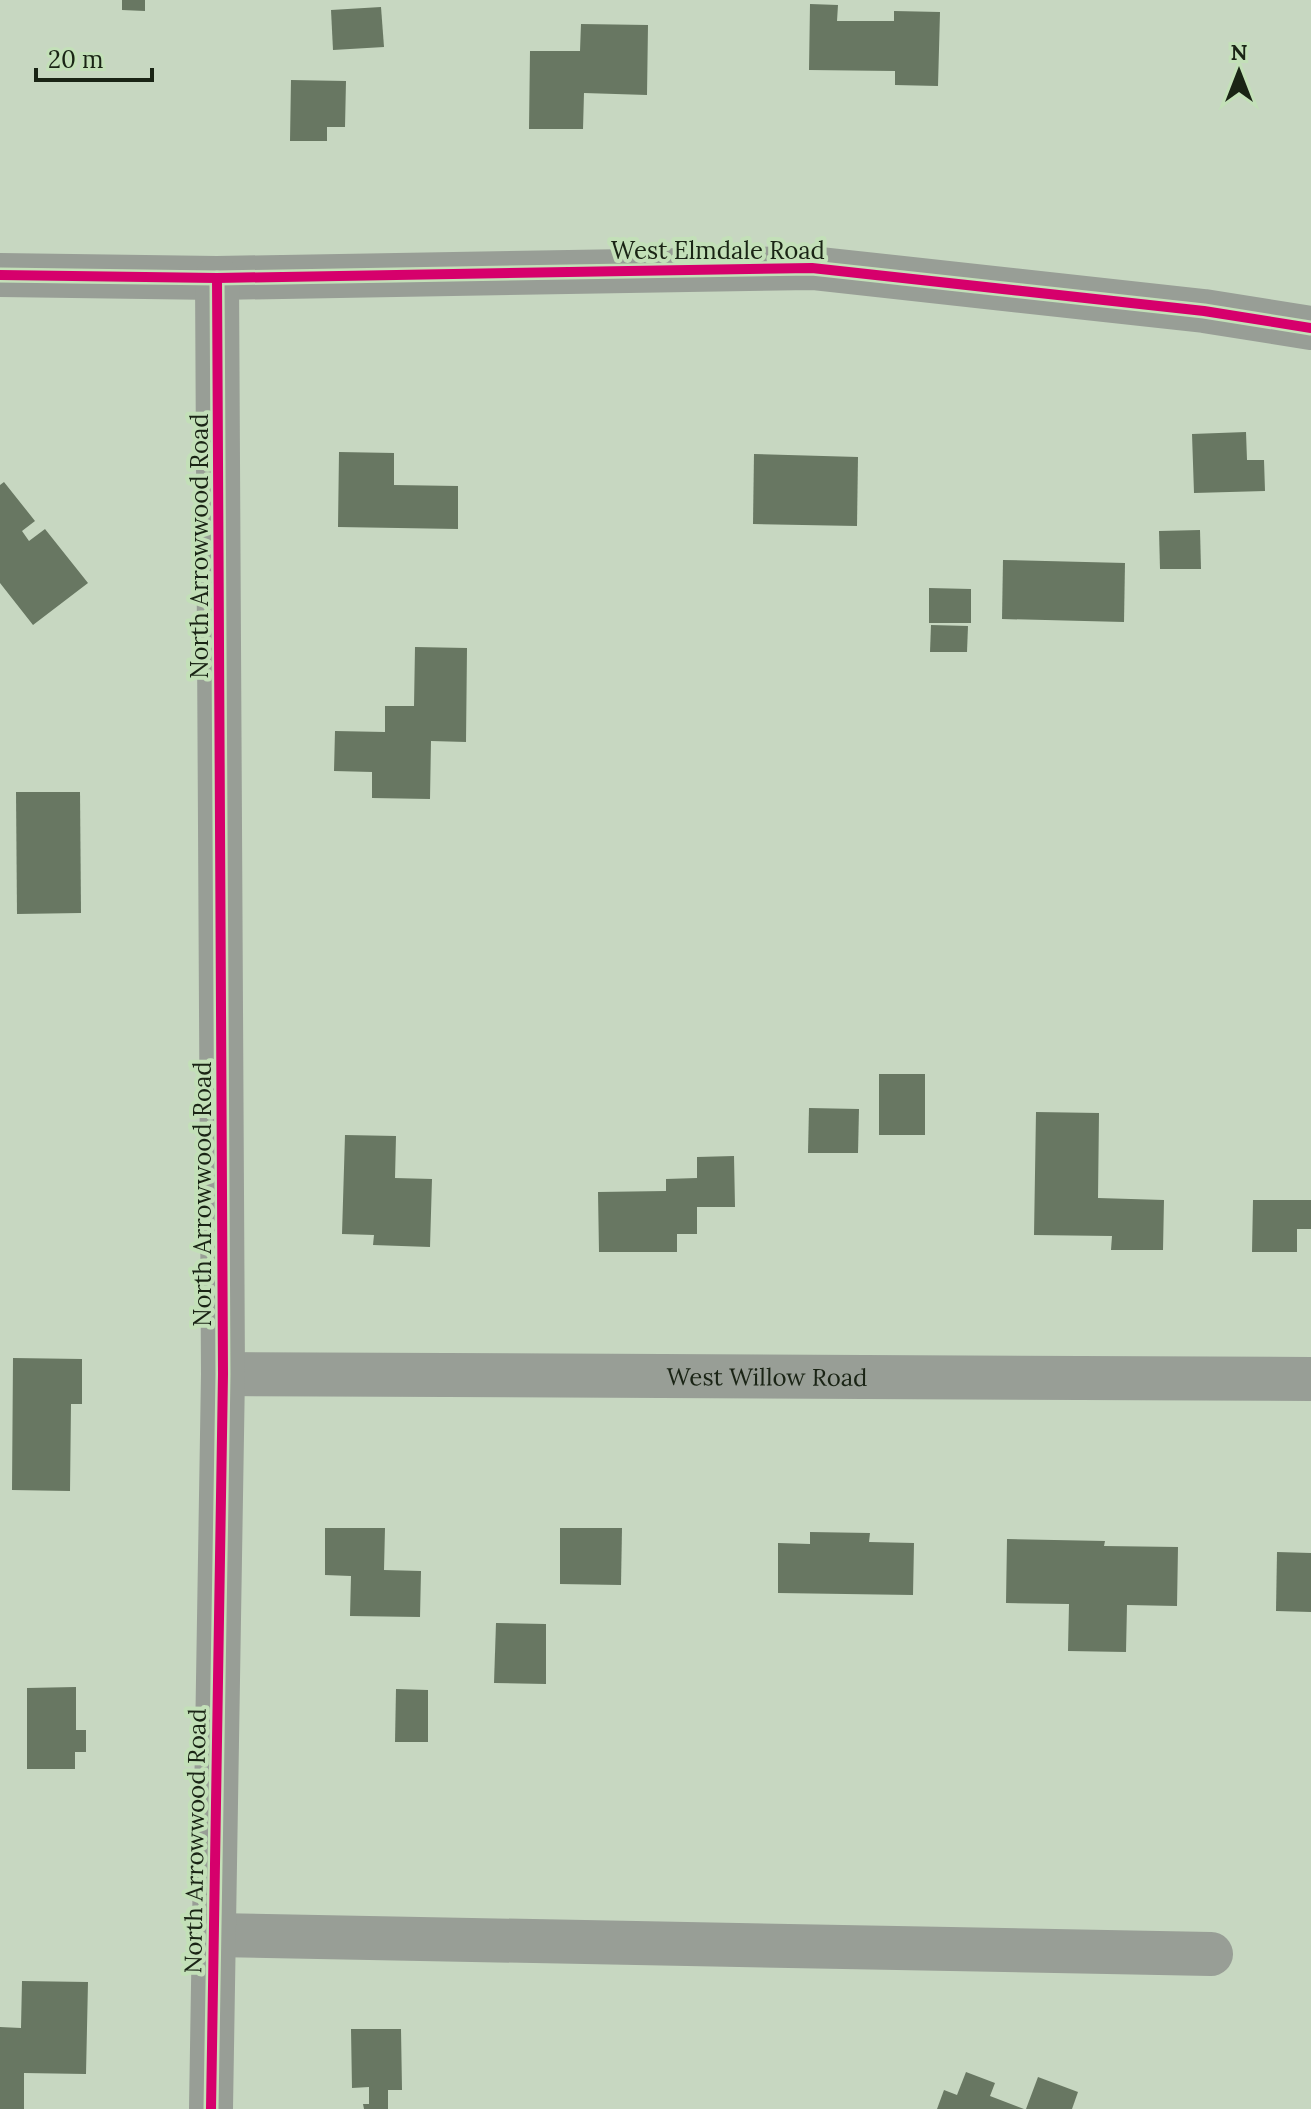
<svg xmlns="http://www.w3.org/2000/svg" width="1311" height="2109" font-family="Lora,serif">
	<rect width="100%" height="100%" fill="#c7d7c1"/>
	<g fill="#687762">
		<path d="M122,0H145V11L122,10Z"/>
		<path d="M810,4L838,5L837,21H894V11L940,12L938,86L895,85V71L809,70Z"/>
		<path d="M381,7L384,47L333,50L331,10Z"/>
		<path d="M581,24L648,25L647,95L584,93L583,129H529L530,51H580Z"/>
		<path d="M291,80L346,81L345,127H327V141H290Z"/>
		<path d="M1246,432L1247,460H1264L1265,491L1194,493L1192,434Z"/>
		<path d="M339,452L394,453V485L458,486V529L338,527Z"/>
		<path d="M754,454L858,457L857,526L753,524Z"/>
		<path d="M4,482L35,521L22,531L29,541L45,529L88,583L33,625L0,583V485Z"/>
		<path d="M1200,530L1201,569H1160L1159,531Z"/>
		<path d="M1003,560L1125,563L1124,622L1002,619Z"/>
		<path d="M929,588L971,589V623H929Z"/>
		<path d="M931,625L968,626L967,652H930Z"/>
		<path d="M415,647L467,648L466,742L431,741L430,799L372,798V772L334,771L335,731L385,732V706H414Z"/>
		<path d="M16,792H80L81,913L17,914Z"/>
		<rect x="879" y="1074" width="46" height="61"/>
		<path d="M809,1108L859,1109L858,1153H808Z"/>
		<path d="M1036,1112L1099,1113L1098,1198L1164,1200L1163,1250H1111L1112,1236L1034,1235Z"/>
		<path d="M345,1135L396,1136L395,1178L432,1179L430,1247L373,1245L374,1235L342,1234Z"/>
		<path d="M734,1156L735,1207H697V1234H677V1252H599L598,1192L666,1191V1179L697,1178V1157Z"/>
		<path d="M1253,1200H1311V1229H1297V1252H1252Z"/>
		<path d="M13,1358L82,1359V1404H71L70,1491L12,1490Z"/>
		<path d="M325,1528H385L384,1570L421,1571L420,1617L350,1616L351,1576L325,1575Z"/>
		<path d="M560,1528H622L621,1585L560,1584Z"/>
		<path d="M810,1532L870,1533L869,1542L914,1543L913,1595L778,1593V1543L810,1544Z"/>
		<path d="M1007,1539L1105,1541L1104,1546L1178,1547L1177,1606L1127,1605L1126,1652L1068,1651L1069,1604L1006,1603Z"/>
		<path d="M1277,1552L1311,1553V1612L1276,1611Z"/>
		<path d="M496,1623L546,1624V1684L494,1683Z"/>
		<path d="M76,1687V1730H86V1752H75V1769H27V1688Z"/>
		<path d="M396,1689L428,1690V1742H395Z"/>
		<path d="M22,1981L88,1982L86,2074L24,2073V2109H0V2027L21,2028Z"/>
		<path d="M351,2029H401L402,2090H388V2109H364L363,2104H369V2087L352,2088Z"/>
		<path d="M966,2072L995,2083L990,2096L1024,2109H937L944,2090L957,2095Z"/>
		<path d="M1038,2077L1078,2092L1072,2109H1026Z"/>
	</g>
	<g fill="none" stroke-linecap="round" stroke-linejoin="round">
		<g stroke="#989e96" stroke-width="44">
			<path d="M0,275L217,278L812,268L1204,311L1311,328"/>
			<path id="s1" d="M223,1374L1311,1379"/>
			<path d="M214,1935L1211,1954"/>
			<path d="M211,2109L223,1374L217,278"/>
		</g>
		<g stroke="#c3e0b8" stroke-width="15">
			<g id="cycleway">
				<path d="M0,275L217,278L812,268L1204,311L1311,328"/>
				<path d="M211,2109L223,1374L217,278"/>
			</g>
		</g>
		<use href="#cycleway" stroke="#d6006c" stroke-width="10"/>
	</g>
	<g text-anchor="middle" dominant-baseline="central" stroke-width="8" stroke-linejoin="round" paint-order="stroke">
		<g font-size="24" fill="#1a2415" stroke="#c3e0b8">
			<text x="718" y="250">West Elmdale Road</text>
			<text transform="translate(199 546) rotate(-90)">North Arrowwood Road</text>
			<text transform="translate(202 1194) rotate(-90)">North Arrowwood Road</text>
			<text stroke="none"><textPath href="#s1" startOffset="544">West Willow Road</textPath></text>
			<text transform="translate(195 1841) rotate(-89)">North Arrowwood Road</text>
		</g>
	</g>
	<g transform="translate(1239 72)" stroke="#c3e0b8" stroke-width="6" paint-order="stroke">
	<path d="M0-6L14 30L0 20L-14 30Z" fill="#1a2415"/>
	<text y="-12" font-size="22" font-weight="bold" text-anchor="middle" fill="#1a2415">N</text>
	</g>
	<path d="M36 68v12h116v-12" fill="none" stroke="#1a2415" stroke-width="4"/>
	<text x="48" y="68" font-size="24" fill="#1a2415" stroke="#c3e0b8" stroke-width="6" paint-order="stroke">20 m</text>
</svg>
